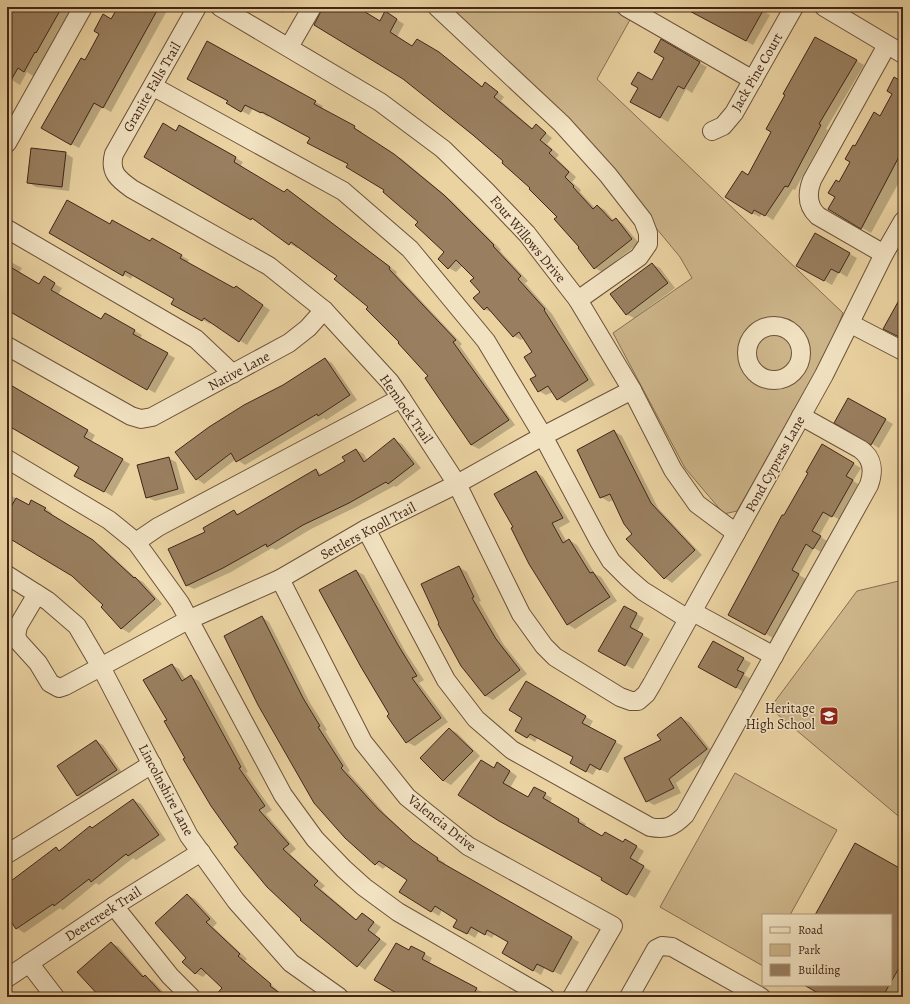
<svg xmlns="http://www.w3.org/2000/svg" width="910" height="1004" font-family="Alegreya,serif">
	<rect width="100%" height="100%" fill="#ead2a1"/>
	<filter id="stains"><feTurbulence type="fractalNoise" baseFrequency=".005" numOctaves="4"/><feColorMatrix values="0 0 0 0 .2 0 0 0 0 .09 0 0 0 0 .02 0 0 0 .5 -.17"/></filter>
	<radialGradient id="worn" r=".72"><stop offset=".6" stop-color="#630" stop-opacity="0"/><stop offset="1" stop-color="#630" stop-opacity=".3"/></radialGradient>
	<g fill="#cdb58a" stroke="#886e51">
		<path d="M444,7H612L631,18L597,79L843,313L829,349L737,511L724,514L685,468L613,333L692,278L680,257L572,126Z"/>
		<path d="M903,580V820L770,708L857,591Z"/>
		<path d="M735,773L837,830L790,915H763V966L660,907Z"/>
	</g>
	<g fill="#0003">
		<path d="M8,7H74L33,76L27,72L20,85L7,77Z"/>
		<path d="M119,7H169L111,112L102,107L79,148L42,128Z"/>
		<path d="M272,7H286L283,13Z"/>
		<path d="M324,7H366L364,13L380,22L386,13L404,24L397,37L413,47L417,40L447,58L483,87L486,83L493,88L504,97L501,101L533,129L536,125L552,138L547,144L559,155L556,158L576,177L572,182L581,190L580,192L595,208L598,206L605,210L614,221L616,219L623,224L639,243L602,272L595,268L559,217L504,161L403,78Z"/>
		<path d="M672,7H682L680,11Z"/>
		<path d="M684,7H756L770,15L753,45Z"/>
		<path d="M891,7H903V14Z"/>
		<path d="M816,38L864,65L826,129L828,130L795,190L793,189L773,220L762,213L760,217L752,213L748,176L772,132Z"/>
		<path d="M661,40L707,67L692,93L686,89L668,122L631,101L652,81L666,57Z"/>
		<path d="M208,43L323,106L321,109L362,132L361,134L402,159L452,201L501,250L500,251L528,281L525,283L552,314L595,385L565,403L558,399L553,392L546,395L539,391L533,352L524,338L521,340L514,336L493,313L484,309L482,292L476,278L463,265L456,272L449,268L445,252L420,222L385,190L349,164L311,138L269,115L268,117L253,108L249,115L227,103L229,100Z"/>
		<path d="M903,84V175L871,233L829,209L836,197L840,183L851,162L855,147L880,117L893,93Z"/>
		<path d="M180,126L243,162L240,167L284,194L287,190L294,194L397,272L396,274L462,344L460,346L515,425L479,449L471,445L429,376L370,307L339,275L298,247L297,248L290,244L259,223L145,156L176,132Z"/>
		<path d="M65,153L73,158L69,191L36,187L28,182Z"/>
		<path d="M111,225L151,242L152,239L189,260L187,263L235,289L243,292L270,310L247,345L211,322L210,324L173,303L175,298L133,275L131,279L50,232Z"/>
		<path d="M815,235L857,258L847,277L839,272L832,285L798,265Z"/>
		<path d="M7,260L22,268L19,273L40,285L44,278L62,288L58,295L102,320L105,314L142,335L140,339L175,358L155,393L7,309Z"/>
		<path d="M652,264L660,268L675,288L634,318L626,314Z"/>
		<path d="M325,359L332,363L357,400L326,420L324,418L245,465L236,459L204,484L197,479L284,386Z"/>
		<path d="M7,384L95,435L91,442L130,464L112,496L76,475L81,466L7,424Z"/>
		<path d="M849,399L893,424L879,448L836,422Z"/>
		<path d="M614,431L622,436L658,508L702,555L672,583L665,578L634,534L613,500L609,502L601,497Z"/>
		<path d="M394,440L402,444L421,468L396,487L394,486L356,507L311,529L276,550L272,548L231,572L194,589L186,585L206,532L234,512L239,514L316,470L323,475L346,462L356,450L364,454L367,460Z"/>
		<path d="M822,446L861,468L853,481L860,485L840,520L831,515L819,536L827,541L821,552L814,548L799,575L806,579L773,638L730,614L809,473Z"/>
		<path d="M168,458L176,462L185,493L155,501L147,497Z"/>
		<path d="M536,472L543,477L570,522L559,528L567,542L569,540L577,545L595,574L601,577L617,601L575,629L567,624L514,527Z"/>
		<path d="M7,489L12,491L10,495L29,506L45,508L52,513L51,515L101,546L136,578L143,582L162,604L129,633L121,628L105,605L72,575L7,536Z"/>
		<path d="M459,567L467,572L481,601L479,602L504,645L527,674L493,700L486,696L462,665L441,624Z"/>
		<path d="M356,571L364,575L405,651L424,680L419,683L448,722L415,746L407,742L390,714Z"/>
		<path d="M624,607L644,618L637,632L650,639L633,669L600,650Z"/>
		<path d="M262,617L269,622L310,703L327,730L325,731L350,771L348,772L385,814L420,847L445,863L444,865L579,942L561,975L545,967L541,975L503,953L510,941L495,933L492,938L479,931L475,938L455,926L459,919L442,910L439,916L400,892L409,880L387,865L383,869L376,864L346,837Z"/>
		<path d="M713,642L751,663L744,675L751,679L744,692L699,667Z"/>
		<path d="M172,665L179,669L186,680L191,677L199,681L248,772L246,773L272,810L266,814L296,849L290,854L325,886L321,889L357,920L362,914L381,927L375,935L387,944L365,970L301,920L302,919L239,844L186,758L168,720Z"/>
		<path d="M527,683L593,721L589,728L623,746L608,773L597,768L593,775L571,763L574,757L538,737L535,742L516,730L524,718Z"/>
		<path d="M681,718L689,722L714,754L676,783L681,793L654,805L647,801L663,740Z"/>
		<path d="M449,729L457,733L480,756L451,785L444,781L421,758Z"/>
		<path d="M96,741L103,745L123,774L86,800L78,796L58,766Z"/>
		<path d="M505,768L517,776L510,788L528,799L534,788L552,798L550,803L586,824L584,827L603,838L623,844L625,840L644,851L637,863L651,871L635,898L602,880L603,878L507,825L494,769Z"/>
		<path d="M133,800L141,804L166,840L136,860L133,858L99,885L96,883L63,910L60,908L24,933L17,928L7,914V885L56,849L60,851L90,827L93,828Z"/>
		<path d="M903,871V997H827L805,985H891V915H816Z"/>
		<path d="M187,895L195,899L217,923L213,927L247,959L245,961L285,997H219L224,988L207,973L203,977L195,973L187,958Z"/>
		<path d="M111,943L119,947L145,977L153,981L168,997H100Z"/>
		<path d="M412,947L432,958L429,964L484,993L482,997H405L409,951Z"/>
	</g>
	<g fill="#997f5f" stroke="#422618">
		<path d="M7,7H62L36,53L35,52L24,72L18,68L7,87Z"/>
		<path d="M118,7H159L103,108L94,103L71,145L41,128L81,58L85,60L99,34L94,31L103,14L111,19Z"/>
		<path d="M323,7H357L380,21L385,11L397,19L390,32L412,46L417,39L439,52L482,87L485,82L498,92L494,97L532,129L536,124L546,133L540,140L552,150L549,153L569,172L565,177L574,186L573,187L593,209L597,205L612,221L616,218L632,239L594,269L578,248L579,247L554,219L557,217L529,189L530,188L502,163L503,161L473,135L403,79L314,25Z"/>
		<path d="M682,7H765L746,41Z"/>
		<path d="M815,37L857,60L819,124L821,125L788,187L785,186L765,216L754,210L752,214L725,197L742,171L748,175L771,132L766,129L785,95L783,94Z"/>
		<path d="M661,39L700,62L684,89L678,86L660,118L630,102L638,88L631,84L638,72L652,80L664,58L654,52Z"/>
		<path d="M207,41L316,101L314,104L355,126L354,128L394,154L444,195L494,245L493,246L521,276L518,279L545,309L544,310L588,380L557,400L548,386L538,392L530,379L536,376L524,357L532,352L519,332L513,337L487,307L484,310L473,298L480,292L470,281L474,278L456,260L448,269L438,259L444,252L415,225L418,222L383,192L384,190L346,167L348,164L307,143L310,138L262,112L261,113L245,105L241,112L226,103L228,101L187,79Z"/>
		<path d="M903,74V149L861,229L828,209L835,197L828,193L836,180L839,182L850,162L845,159L853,145L855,146L874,112L880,116L892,94L887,91L894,77L899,80Z"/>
		<path d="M163,123L176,131L179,125L236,157L234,162L284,192L287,189L390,267L389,269L456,340L453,342L509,420L471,445L425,378L428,376L398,343L399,342L366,309L368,307L334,279L337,276L291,242L289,245L252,218L251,220L144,157Z"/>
		<path d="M31,148L66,152L62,187L27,183Z"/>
		<path d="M67,200L110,224L112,220L150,241L152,238L182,255L180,258L234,288L236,286L263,305L239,342L204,318L202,321L171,304L174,299L125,271L123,276L49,233Z"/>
		<path d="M815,233L850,253L839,273L831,269L824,281L796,266Z"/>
		<path d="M652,263L668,283L626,315L610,294Z"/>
		<path d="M7,265L39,284L44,276L55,283L51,290L101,319L105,313L135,330L133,334L168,353L147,390L7,310Z"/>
		<path d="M903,293V339L883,329Z"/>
		<path d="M325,358L350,395L318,416L317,414L236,462L231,453L196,480L175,452L209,427L244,405L283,385Z"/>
		<path d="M7,383L88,430L84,437L123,459L104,492L74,476L79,467L7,425Z"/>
		<path d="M848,398L886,419L871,445L834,423Z"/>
		<path d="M614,430L651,503L695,550L664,579L626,539L632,534L624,524L610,494L600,498L577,450Z"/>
		<path d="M394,438L414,464L388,484L386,482L349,503L303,525L267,547L266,544L223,568L186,586L168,549L205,532L203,528L234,510L237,515L316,469L319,476L345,461L342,457L356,449L364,462Z"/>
		<path d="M822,444L854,463L846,476L853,480L832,517L823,512L812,531L821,536L813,549L806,544L792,570L799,574L765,635L728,615L782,515H784L808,473L806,472Z"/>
		<path d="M169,457L178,489L146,498L137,465Z"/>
		<path d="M536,471L563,518L552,523L563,543L569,539L590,573L593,572L610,597L567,625L529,564L511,528L513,527L494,494Z"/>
		<path d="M16,498L29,505L31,500L46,508L44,510L93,540L134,578L135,577L155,599L121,629L101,607L103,605L72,576L7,537V514Z"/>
		<path d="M459,566L474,597L472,598L496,639L520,670L485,696L461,666L438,624L439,623L421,584Z"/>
		<path d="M356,570L398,645L417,676L412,678L441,718L406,743L387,716L389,714L361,667L319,590Z"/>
		<path d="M624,606L637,613L630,627L643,634L625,666L598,651Z"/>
		<path d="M262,616L303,698L320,726L318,727L343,766L341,768L378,809L413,841L438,858L437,860L572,937L553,972L537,964L533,971L502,953L508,942L487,930L485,935L471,927L467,934L453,927L457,920L435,906L431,912L399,892L407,880L379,861L375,865L345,838L314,803L258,705L224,636Z"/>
		<path d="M713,641L744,658L737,670L744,673L736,688L698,667Z"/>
		<path d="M172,664L182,681L191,675L241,767L239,768L265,806L259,810L289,844L283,849L318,881L314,885L356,920L362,913L374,922L368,930L380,939L357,967L300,920L301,919L267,887L234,847L238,844L211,806L183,759L185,758L164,721L167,720L143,680Z"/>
		<path d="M526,681L586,716L582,723L616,741L600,770L590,764L586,772L570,763L573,757L530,734L527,738L515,731L522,718L509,710Z"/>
		<path d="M681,717L707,749L669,779L674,788L646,802L624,758L661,740L657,735Z"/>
		<path d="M449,728L473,751L443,781L420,758Z"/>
		<path d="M96,740L117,770L77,796L57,766Z"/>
		<path d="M481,760L494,768L497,762L510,771L503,783L528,797L534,787L546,793L543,798L579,819L578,822L602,836L605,832L623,842L625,839L637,846L630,858L644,866L627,895L601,880L602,878L499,821L458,795Z"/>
		<path d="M133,799L159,835L128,856L126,854L91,882L89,879L54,906L53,904L16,929L7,916V884L56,847L59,851L90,826L92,828Z"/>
		<path d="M855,843L903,870V961L891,982V915H815Z"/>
		<path d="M187,894L210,919L206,922L240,954L238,956L271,984L270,986L285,997H214L222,988L201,968L195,974L182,962L186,958L155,923Z"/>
		<path d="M111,942L143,977L145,975L165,997H100L77,972Z"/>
		<path d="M396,943L409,950L411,946L425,953L422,959L477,988L472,997H403L374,980Z"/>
		<path d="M804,985H889L883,997H825Z"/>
	</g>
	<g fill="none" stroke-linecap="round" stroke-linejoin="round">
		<g stroke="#6c513a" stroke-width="20">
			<g id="minor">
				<path d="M197,7L114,154C109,172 118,179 132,189L269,266L324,310L390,382L401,398L457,484L521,614L544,646L555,657L620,697L631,701H638L646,694L652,684L824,375L884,254L903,221"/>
				<path d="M220,7L380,102L443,149L486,191L527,234L578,300L632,390L673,470L697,504L736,533"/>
				<path d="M437,7L562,124L608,175L643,220L648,233V244L639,257L578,300"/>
				<path d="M626,7L753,80"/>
				<path d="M824,7L903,54"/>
				<path d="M289,47L312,7"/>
				<path d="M154,87L343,191L410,249L486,341L543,436L599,541L611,561L628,578L643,591L688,619"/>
				<path d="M712,131L723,126L734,113L794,7"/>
				<path d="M7,143L83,7"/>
				<path d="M7,229L196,339L233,374"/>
				<path d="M884,254L818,216C807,206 807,193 812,180L887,45"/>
				<path d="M851,324L903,351"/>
				<circle cx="774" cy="353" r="27"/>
				<path d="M7,346L131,416L141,419L152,417L289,343L308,328L324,310"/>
				<path d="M7,459L109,520L136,542L180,603L283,795L315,839L344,869L364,887L398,912L545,997"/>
				<path d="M366,529L446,680L476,719L512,750L650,827C666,830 673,827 685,815L869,485C874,471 873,458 860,449L801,416"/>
				<path d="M136,542L158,527L401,398"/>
				<path d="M7,575L48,601L77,626L101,667L189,836L236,901L291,963L339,997"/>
				<path d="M280,579L363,742L407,797L468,846L613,926L572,997"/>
				<path d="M37,594L18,626L16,636L19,642L38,663L50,683L59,688L65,686L188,620L280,579L366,529L457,484L543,436L632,390"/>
				<path d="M693,612L774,656"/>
				<path d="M7,854L152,764"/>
				<path d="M114,906L170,976L191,997"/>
				<path d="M29,963L55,997"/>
				<path d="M7,978L114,906L201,852"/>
				<path d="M629,997L656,949L662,946L672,947L761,997"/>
			</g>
		</g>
		<use href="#minor" stroke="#f1e2c2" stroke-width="18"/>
	</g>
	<defs>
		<g id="school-square" transform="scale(1)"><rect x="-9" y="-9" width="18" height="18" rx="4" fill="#8f2418" stroke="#f1e2c2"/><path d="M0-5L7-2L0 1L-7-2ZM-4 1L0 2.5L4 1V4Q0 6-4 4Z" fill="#fff"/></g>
	</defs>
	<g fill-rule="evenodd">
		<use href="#school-square" x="829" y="716"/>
	</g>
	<g text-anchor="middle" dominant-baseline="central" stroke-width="3" stroke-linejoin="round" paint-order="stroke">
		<g font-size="14" fill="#422618" stroke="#f1e2c2">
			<text transform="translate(757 72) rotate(-60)">Jack Pine Court</text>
			<text transform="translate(152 87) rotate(-60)">Granite Falls Trail</text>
			<text transform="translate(528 239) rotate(50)">Four Willows Drive</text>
			<text transform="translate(239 371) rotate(-28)">Native Lane</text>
			<text transform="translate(406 409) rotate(55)">Hemlock Trail</text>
			<text transform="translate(775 464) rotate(-61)">Pond Cypress Lane</text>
			<text transform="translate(368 531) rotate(-28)">Settlers Knoll Trail</text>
			<text transform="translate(166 790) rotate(62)">Lincolnshire Lane</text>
			<text transform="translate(442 823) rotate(38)">Valencia Drive</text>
			<text transform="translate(103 914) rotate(-33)">Deercreek Trail</text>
		</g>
		<g font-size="14" fill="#422618" stroke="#f1e2c2" text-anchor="end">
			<text x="815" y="708">Heritage<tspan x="815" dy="16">High School</tspan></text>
		</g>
	</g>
	<rect width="910" height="1004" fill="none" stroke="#ead2a1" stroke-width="24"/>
	<rect x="8" y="8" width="894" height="988" fill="none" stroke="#422618" stroke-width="2"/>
	<rect x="12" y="12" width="886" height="980" fill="none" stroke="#422618"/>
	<rect x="762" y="914" width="130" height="72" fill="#f1e2c2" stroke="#ab977e"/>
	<rect x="770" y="927" width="20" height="6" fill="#f1e2c2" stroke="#ab977e"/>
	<text x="798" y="934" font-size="12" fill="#422618">Road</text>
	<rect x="770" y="944" width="20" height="12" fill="#cdb58a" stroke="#ab977e"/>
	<text x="798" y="954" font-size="12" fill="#422618">Park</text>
	<rect x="770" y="964" width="20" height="12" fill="#997f5f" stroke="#ab977e"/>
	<text x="798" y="974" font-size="12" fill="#422618">Building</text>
	<rect width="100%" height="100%" filter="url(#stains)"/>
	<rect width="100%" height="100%" fill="url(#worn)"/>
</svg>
